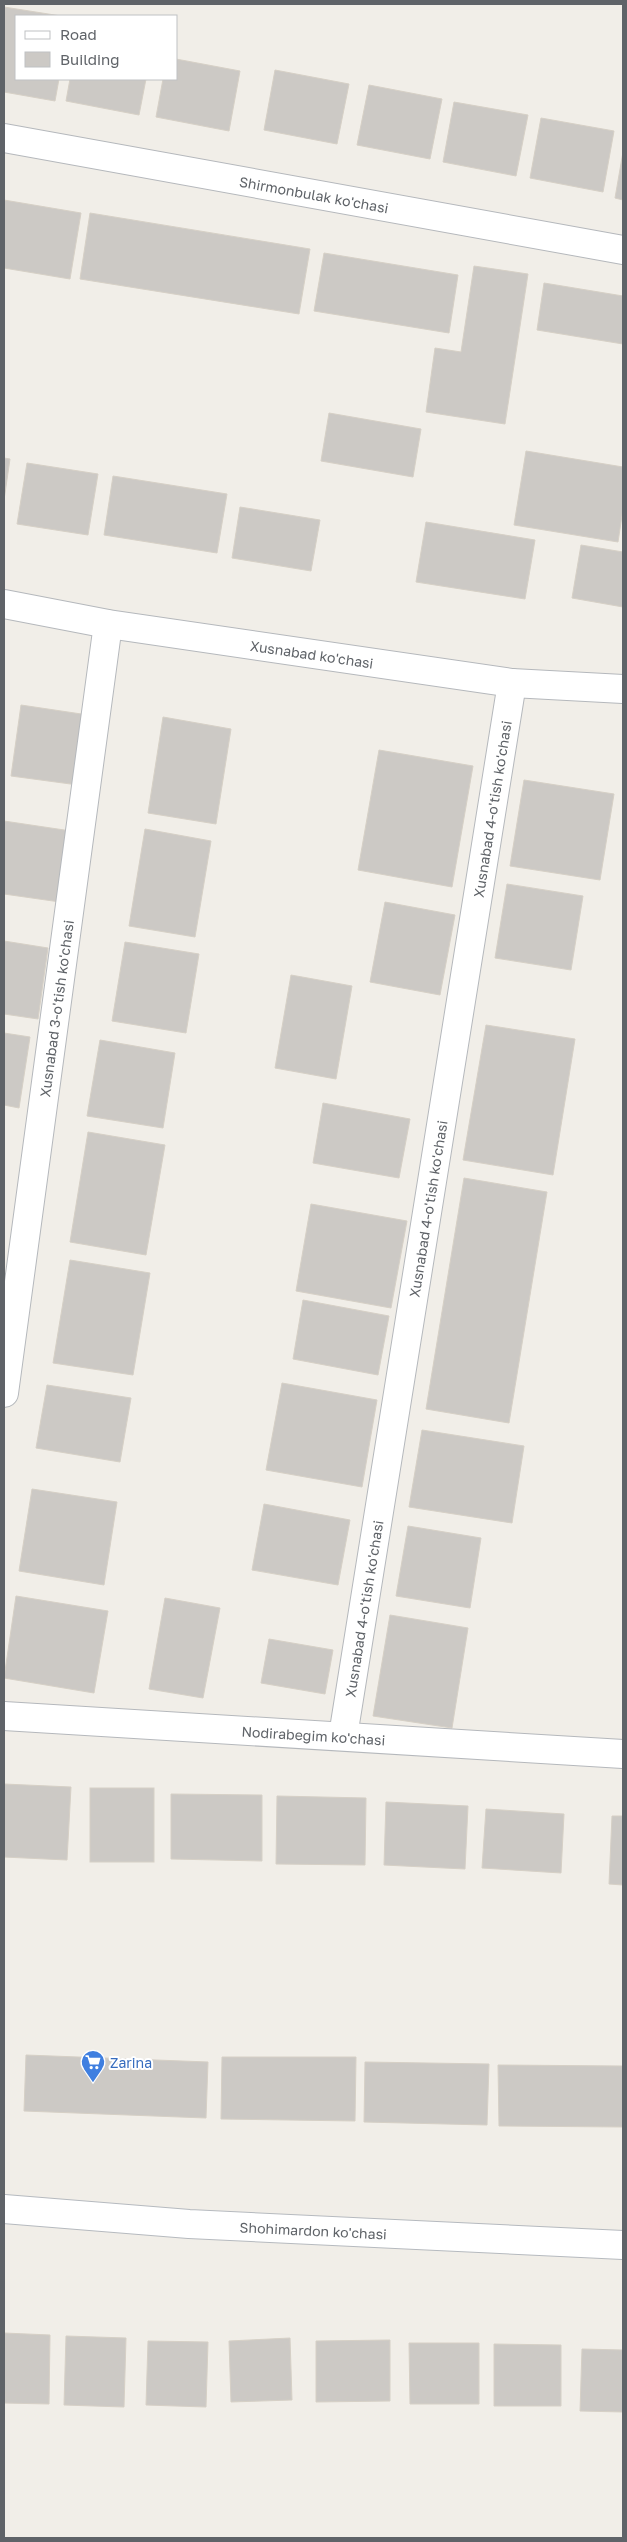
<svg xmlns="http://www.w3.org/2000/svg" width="627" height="2542" font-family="'Golos Text',sans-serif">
	<rect width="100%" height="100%" fill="#f1eee8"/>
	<g fill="#ccc9c5" stroke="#d6d0c6">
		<path d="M4,7L61,16H16V79H59L55,101L4,92Z"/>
		<path d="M176,59L240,71L229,131L156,117L163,79H176Z"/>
		<path d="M275,70L349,84L337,144L264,130Z"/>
		<path d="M70,79H146L139,115L66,101Z"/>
		<path d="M369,85L442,99L430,159L357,145Z"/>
		<path d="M454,102L528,115L516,176L443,162Z"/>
		<path d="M541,118L614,131L603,192L530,178Z"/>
		<path d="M623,152V200L615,198Z"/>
		<path d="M4,200L81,213L70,279L4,268Z"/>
		<path d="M90,213L310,249L299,314L80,279Z"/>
		<path d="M324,253L458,275L449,333L314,311Z"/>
		<path d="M474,266L528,274L505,424L426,412L435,348L461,352Z"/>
		<path d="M544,283L623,296V344L537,330Z"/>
		<path d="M329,413L421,429L413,477L321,461Z"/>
		<path d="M526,451L623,467V509L618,542L514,525Z"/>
		<path d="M4,458L10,459L4,500Z"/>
		<path d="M27,463L98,474L88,535L17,524Z"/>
		<path d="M113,476L227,494L217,553L104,535Z"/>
		<path d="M240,507L320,520L311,571L232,558Z"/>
		<path d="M426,522L535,540L525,599L416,582Z"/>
		<path d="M581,545L623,552V607L572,598Z"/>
		<path d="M21,705L88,715L78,785L11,776Z"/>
		<path d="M163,717L231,729L216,824L148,813Z"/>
		<path d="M379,750L473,766L452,887L358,870Z"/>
		<path d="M524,780L614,794L600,880L510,866Z"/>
		<path d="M4,821L71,831L60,902L4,894Z"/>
		<path d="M145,829L211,841L195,937L129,926Z"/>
		<path d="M507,884L583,896L571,970L495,958Z"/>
		<path d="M385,902L455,915L440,995L370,982Z"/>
		<path d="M4,941L48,948L38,1019L4,1014Z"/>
		<path d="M125,942L199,954L186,1033L112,1021Z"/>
		<path d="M291,975L352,986L336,1079L275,1068Z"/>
		<path d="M486,1025L575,1039L553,1175L463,1160Z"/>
		<path d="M4,1033L30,1037L19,1108L4,1105Z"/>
		<path d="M100,1040L175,1053L163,1128L87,1116Z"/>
		<path d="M323,1103L410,1119L399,1178L313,1163Z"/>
		<path d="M88,1132L165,1145L146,1255L70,1242Z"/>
		<path d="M464,1178L547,1192L509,1423L426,1409Z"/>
		<path d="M311,1204L407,1221L391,1308L296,1291Z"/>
		<path d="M70,1260L150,1273L133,1375L53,1363Z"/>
		<path d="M303,1300L389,1316L378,1375L293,1359Z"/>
		<path d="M282,1383L377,1400L362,1487L266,1470Z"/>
		<path d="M47,1385L131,1398L120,1462L36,1448Z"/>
		<path d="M422,1430L524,1446L512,1523L409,1507Z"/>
		<path d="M32,1489L117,1502L104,1585L19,1571Z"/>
		<path d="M264,1504L350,1520L338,1585L252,1570Z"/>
		<path d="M408,1526L481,1538L470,1608L396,1596Z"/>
		<path d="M16,1596L108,1611L94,1693L4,1678Z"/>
		<path d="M165,1598L220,1608L203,1698L149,1689Z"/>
		<path d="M390,1615L468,1628L452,1728L373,1716Z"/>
		<path d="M269,1639L333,1650L325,1694L261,1683Z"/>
		<path d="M4,1784L71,1787L67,1860L4,1857Z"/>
		<rect x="90" y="1788" width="64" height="74"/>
		<path d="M171,1794L262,1795V1861L171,1859Z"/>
		<path d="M277,1796L366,1798L365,1865L276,1864Z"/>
		<path d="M386,1802L468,1806L465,1869L384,1865Z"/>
		<path d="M486,1809L564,1814L561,1873L482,1868Z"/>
		<path d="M612,1816H623V1885L609,1884Z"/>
		<path d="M26,2055L208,2062L206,2118L24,2111Z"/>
		<path d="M222,2057H356L355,2121L221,2119Z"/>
		<path d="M365,2062L489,2064L487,2125L364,2122Z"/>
		<path d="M498,2065L623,2066V2127L499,2126Z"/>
		<path d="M4,2333L50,2335L49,2404L4,2403Z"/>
		<path d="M66,2336L126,2338L124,2407L64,2405Z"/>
		<path d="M290,2338L292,2400L231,2402L229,2341Z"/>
		<path d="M390,2340V2401L316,2402V2341Z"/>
		<path d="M148,2341L208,2342L206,2407L146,2405Z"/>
		<path d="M409,2343H479V2404H410Z"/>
		<path d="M494,2344L561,2345V2406H494Z"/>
		<path d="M582,2349L623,2350V2412L580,2411Z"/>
	</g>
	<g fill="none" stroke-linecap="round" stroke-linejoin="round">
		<g stroke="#b5b8bc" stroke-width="30">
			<g id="minor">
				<path id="s1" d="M4,138L623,250"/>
				<path id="s2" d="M4,604L108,624L512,683L623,689"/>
				<path id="s3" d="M4,1393L108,624"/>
				<path id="s4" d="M4,1716L623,1754"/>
				<path id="s5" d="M343,1736L512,683"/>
			</g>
		</g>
		<g stroke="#b6babf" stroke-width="30">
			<g id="secondary">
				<path id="s6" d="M4,2209L189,2224L623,2245"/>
			</g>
		</g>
		<use href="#minor" stroke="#fff" stroke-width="28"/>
		<use href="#secondary" stroke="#fff" stroke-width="28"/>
	</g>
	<defs>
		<g id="supermarket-pin" transform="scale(1.25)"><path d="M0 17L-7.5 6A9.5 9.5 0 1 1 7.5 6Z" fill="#3f7fe0" stroke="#fff"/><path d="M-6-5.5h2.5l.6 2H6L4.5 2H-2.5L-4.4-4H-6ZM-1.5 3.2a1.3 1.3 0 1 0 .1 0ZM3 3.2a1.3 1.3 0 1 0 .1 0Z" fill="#fff"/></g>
	</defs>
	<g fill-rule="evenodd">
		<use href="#supermarket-pin" x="93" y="2062"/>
	</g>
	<g text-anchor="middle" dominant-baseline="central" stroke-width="4" stroke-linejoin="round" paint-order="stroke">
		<g font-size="14" fill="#5f6368" stroke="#fff">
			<text stroke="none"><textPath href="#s1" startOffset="315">Shirmonbulak ko'chasi</textPath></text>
			<text stroke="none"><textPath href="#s2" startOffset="312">Xusnabad ko'chasi</textPath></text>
			<text stroke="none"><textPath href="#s5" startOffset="939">Xusnabad 4-o'tish ko'chasi</textPath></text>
			<text stroke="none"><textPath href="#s3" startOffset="388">Xusnabad 3-o'tish ko'chasi</textPath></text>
			<text stroke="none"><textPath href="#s5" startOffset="534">Xusnabad 4-o'tish ko'chasi</textPath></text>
			<text stroke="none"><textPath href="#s5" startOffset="129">Xusnabad 4-o'tish ko'chasi</textPath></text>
			<text stroke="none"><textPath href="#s4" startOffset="310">Nodirabegim ko'chasi</textPath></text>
			<text stroke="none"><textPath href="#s6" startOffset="310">Shohimardon ko'chasi</textPath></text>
		</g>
		<g font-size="14" fill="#366cbe" stroke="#fff" text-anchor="start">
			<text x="110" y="2062">Zarina</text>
		</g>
	</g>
	<rect width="627" height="2542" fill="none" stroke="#5f6368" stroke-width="10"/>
	<rect x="15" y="15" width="162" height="65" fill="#ffffff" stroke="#bfc1c3"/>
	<rect x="25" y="31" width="25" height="8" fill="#ffffff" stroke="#bfc1c3"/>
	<text x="60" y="40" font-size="15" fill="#5f6368">Road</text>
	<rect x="25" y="52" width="25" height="15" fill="#ccc9c5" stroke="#bfc1c3"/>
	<text x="60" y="65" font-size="15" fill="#5f6368">Building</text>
</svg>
